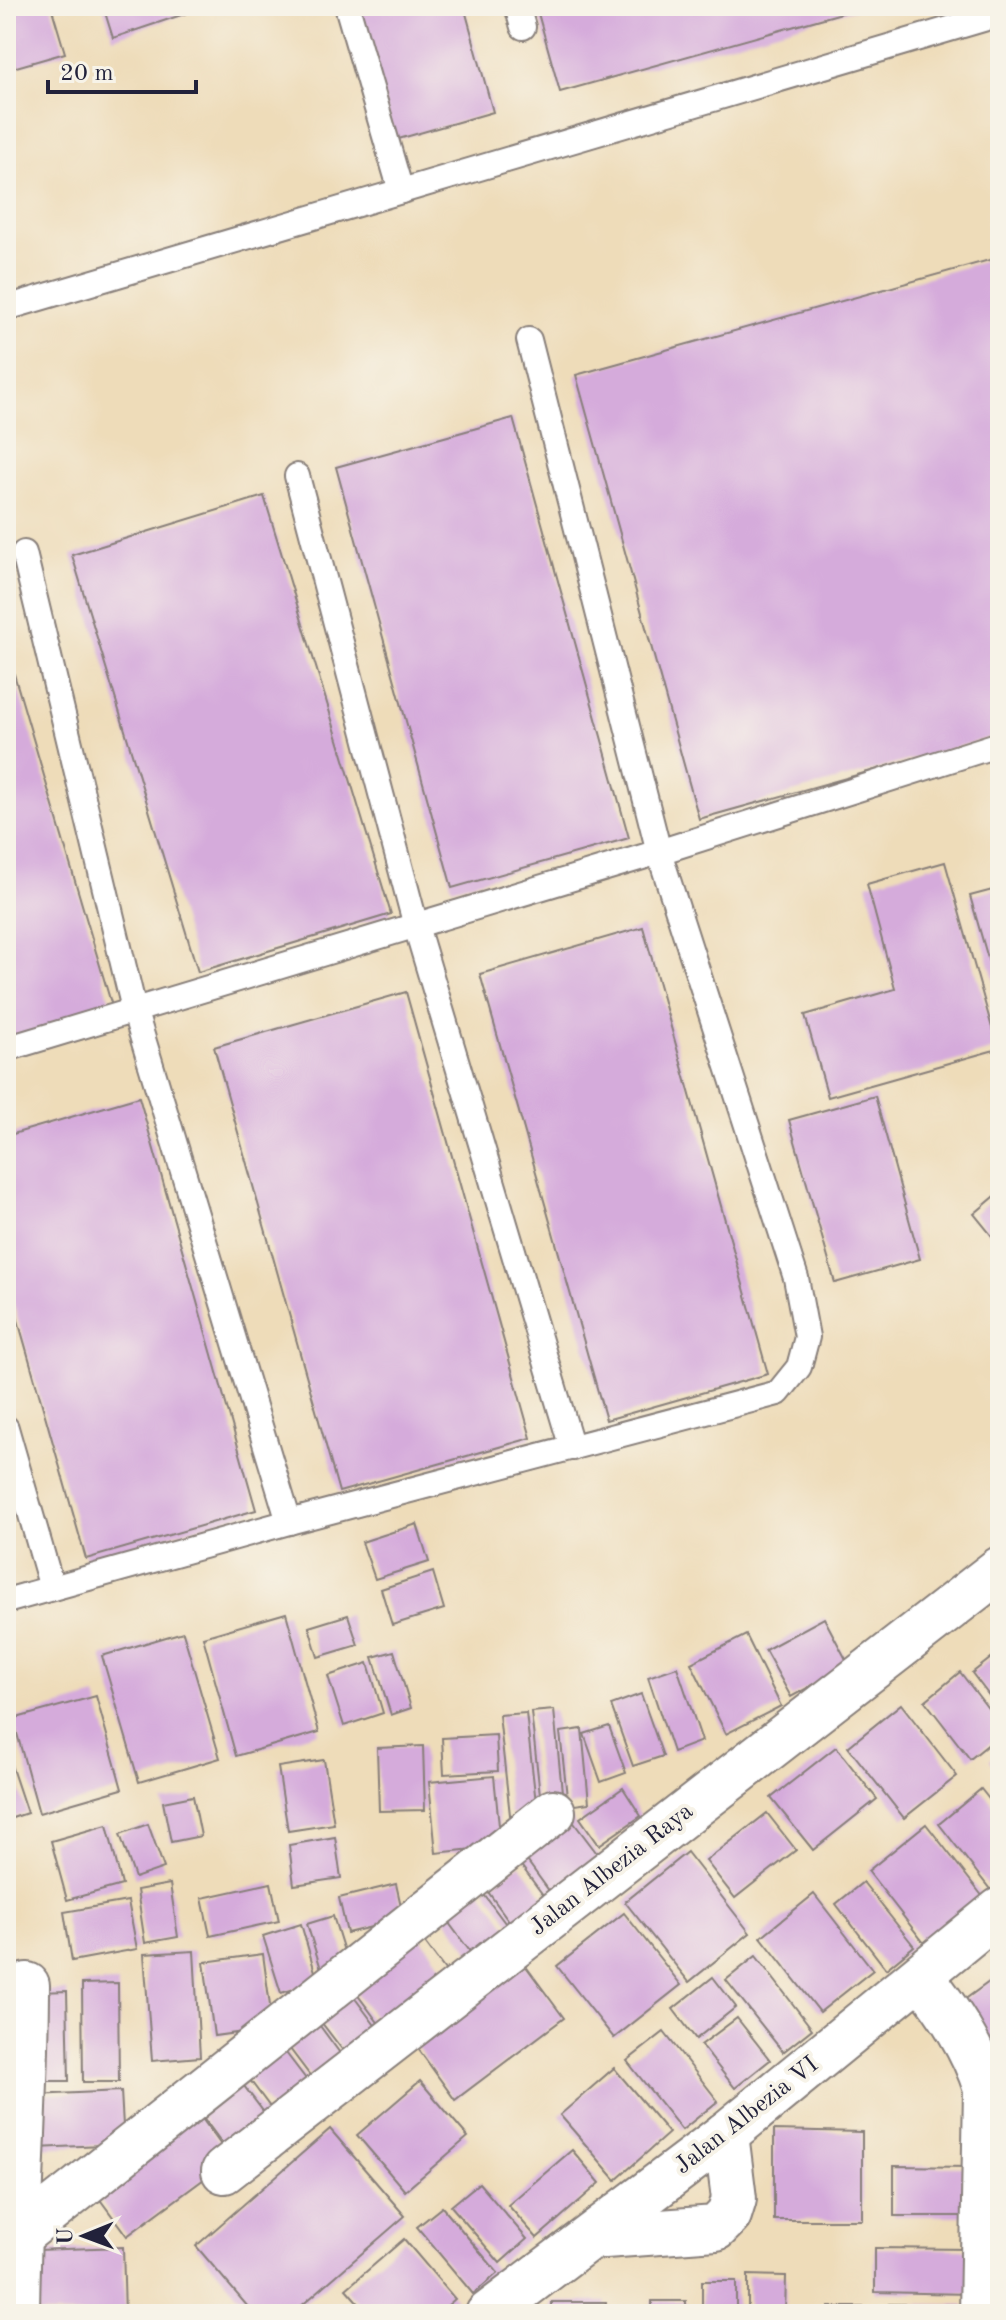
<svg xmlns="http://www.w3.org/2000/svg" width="1006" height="2320" font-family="'Old Standard TT',serif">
	<rect width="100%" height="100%" fill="#f7f3e8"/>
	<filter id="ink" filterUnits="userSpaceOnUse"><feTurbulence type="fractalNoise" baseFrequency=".0125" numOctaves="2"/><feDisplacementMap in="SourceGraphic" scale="16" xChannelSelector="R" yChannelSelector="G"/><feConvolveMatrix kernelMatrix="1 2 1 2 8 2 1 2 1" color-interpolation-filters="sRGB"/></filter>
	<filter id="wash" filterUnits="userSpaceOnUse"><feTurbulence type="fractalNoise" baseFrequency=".006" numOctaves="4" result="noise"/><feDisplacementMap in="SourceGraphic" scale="32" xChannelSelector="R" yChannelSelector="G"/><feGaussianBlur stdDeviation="1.8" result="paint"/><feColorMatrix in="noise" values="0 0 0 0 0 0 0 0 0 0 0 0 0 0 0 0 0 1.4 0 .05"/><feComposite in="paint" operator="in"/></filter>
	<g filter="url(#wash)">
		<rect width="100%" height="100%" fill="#eedcb9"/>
		<g id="blocks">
			<g fill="#d5abdb">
				<path d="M6,6H51L65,53L6,70Z"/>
				<path d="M103,6H205V7L113,38Z"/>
				<path d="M358,6H464L493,112L395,140Z"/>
				<path d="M536,6H863V7L560,92Z"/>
				<path d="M1000,257V735L699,819L576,375Z"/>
				<path d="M513,418L629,838L452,888L336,467Z"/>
				<path d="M264,496L391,914L198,972L72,555Z"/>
				<path d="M6,647L114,1013L6,1045Z"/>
				<path d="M945,862L998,1049L828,1097L805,1015L895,989L867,884Z"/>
				<path d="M1000,888V997H999L970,896Z"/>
				<path d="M643,927L768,1374L606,1420L480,974Z"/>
				<path d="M406,992L531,1438L339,1492L214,1047Z"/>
				<path d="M875,1096L920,1259L835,1283L789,1120Z"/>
				<path d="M139,1097L256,1510L86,1559L6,1278V1136Z"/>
				<path d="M1000,1192V1246L974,1214Z"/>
				<path d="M417,1524L429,1562L375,1579L362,1542Z"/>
				<path d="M433,1572L444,1609L392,1625L381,1589Z"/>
				<path d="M286,1613L319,1732L236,1756L203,1637Z"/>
				<path d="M348,1615L358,1645L318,1657L309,1627Z"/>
				<path d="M824,1618L849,1665L791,1697L765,1650Z"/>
				<path d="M183,1632L220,1758L139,1782L102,1656Z"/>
				<path d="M746,1635L781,1706L726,1734L691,1663Z"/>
				<path d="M394,1651L411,1708L391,1715L373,1657Z"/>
				<path d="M1000,1651V1710L972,1673Z"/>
				<path d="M368,1663L383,1713L344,1726L328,1676Z"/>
				<path d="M677,1667L702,1741L673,1752L648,1677Z"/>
				<path d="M960,1672L1000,1724V1735L970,1759L925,1701Z"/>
				<path d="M641,1694L663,1756L633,1766L611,1705Z"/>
				<path d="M96,1696L122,1789L39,1813L13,1719Z"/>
				<path d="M901,1704L957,1776L904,1818L848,1747Z"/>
				<path d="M554,1710L563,1802L541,1804L531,1712Z"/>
				<path d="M526,1713L537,1812L510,1815L499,1715Z"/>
				<path d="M609,1726L626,1773L601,1782L584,1734Z"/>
				<path d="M582,1729L589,1803L568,1806L560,1732Z"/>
				<path d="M496,1735L498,1771L444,1774L442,1738Z"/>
				<path d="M423,1746L425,1810L379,1811L377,1748Z"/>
				<path d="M836,1747L877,1799L813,1850L771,1798Z"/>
				<path d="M6,1750L27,1813L6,1820Z"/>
				<path d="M1000,1752V1773L990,1760Z"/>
				<path d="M324,1760L334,1824L288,1831L278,1767Z"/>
				<path d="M494,1776L501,1846L436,1853L429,1782Z"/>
				<path d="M623,1788L641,1816L599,1845L580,1818Z"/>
				<path d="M981,1789L1000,1813V1887L993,1893L939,1824Z"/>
				<path d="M193,1796L201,1836L171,1842L163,1802Z"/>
				<path d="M767,1813L796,1850L735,1898L706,1861Z"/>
				<path d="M568,1815L599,1856L550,1892L520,1851Z"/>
				<path d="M148,1824L164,1868L135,1878L120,1834Z"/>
				<path d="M926,1824L987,1902L928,1948L868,1871Z"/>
				<path d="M107,1825L122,1885L67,1900L51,1841Z"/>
				<path d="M335,1837L341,1878L294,1885L289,1845Z"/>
				<path d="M687,1852L750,1933L689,1982L625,1902Z"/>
				<path d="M520,1864L546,1899L512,1925L486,1889Z"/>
				<path d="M863,1882L914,1946L886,1969L836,1904Z"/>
				<path d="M271,1883L279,1921L210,1936L202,1898Z"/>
				<path d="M170,1884L178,1937L145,1943L137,1890Z"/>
				<path d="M396,1884L404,1919L347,1933L339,1898Z"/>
				<path d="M479,1888L511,1931L475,1958L443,1915Z"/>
				<path d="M814,1894L873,1970L820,2012L761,1937Z"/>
				<path d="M128,1901L137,1949L72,1961L64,1912Z"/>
				<path d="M624,1913L681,1985L614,2038L557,1966Z"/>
				<path d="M333,1916L348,1964L322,1972L307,1924Z"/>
				<path d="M301,1924L318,1982L281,1993L263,1936Z"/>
				<path d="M416,1931L451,1978L383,2029L348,1982Z"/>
				<path d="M194,1951L200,2057L152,2061L144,1954Z"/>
				<path d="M263,1954L273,2028L214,2036L204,1962Z"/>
				<path d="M756,1956L812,2029L783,2052L726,1980Z"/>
				<path d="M522,1961L564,2018L455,2100L414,2043Z"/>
				<path d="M1000,1974V2054L998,2055L960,2003Z"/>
				<path d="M713,1977L736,2007L696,2039L673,2009Z"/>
				<path d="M118,1983L119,2082H83L82,1984Z"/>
				<path d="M348,1989L380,2032L348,2057L315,2014Z"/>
				<path d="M67,1991L69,2081H40L39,1992Z"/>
				<path d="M312,2015L345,2060L315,2082L281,2037Z"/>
				<path d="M737,2018L770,2060L735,2088L701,2045Z"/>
				<path d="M664,2032L718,2101L682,2130L627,2061Z"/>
				<path d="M280,2045L309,2083L273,2111L244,2072Z"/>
				<path d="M614,2068L669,2133L616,2180L560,2115Z"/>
				<path d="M238,2078L272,2123L230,2154L197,2109Z"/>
				<path d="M420,2081L468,2137L405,2191L357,2135Z"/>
				<path d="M121,2091L124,2144L37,2148L34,2095Z"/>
				<path d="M198,2113L231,2159L127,2236L93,2190Z"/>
				<path d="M330,2129L405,2216L292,2314H254L196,2246Z"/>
				<path d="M774,2130L862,2132V2220H774Z"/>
				<path d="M572,2150L600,2183L537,2238L508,2205Z"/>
				<path d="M894,2166L969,2167L968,2216H894Z"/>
				<path d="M479,2183L527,2239L500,2263L451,2206Z"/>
				<path d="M442,2207L498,2273L473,2294L417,2227Z"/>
				<path d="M404,2239L455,2299L438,2314H368L346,2289Z"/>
				<path d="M123,2247L125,2314H38L37,2250Z"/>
				<path d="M875,2248L970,2249V2294L875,2292Z"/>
				<path d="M748,2275L786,2276L785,2314H748Z"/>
				<rect x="702" y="2281" width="34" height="33"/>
				<rect x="652" y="2301" width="34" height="13"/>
				<path d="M552,2302H606L605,2314H552Z"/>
				<path d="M889,2304L964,2305V2314H889Z"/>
				<rect x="829" y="2307" width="47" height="7"/>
			</g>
		</g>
	</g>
	<g filter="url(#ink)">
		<use href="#blocks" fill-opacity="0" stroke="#887f7a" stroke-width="2"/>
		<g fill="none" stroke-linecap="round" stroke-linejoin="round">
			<g stroke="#887f7a" stroke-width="28">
				<g id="service">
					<path d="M347,6L401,191"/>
					<path d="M517,6L523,27"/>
					<path d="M6,308L1000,14"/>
					<path d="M297,476L416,926L572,1448"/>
					<path d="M24,553L134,1009L289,1522"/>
					<path d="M6,1049L659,852L1000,744"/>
					<path d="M6,1428L52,1588"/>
					<path d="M6,1601L289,1522L778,1393L799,1367L807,1337L796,1278L659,852L529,340"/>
				</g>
			</g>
			<g stroke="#887f7a" stroke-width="48">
				<g id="minor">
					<path d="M921,1976C949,2011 973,2047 986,2089L982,2314"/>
					<path d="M6,1992L27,1985C27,2095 18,2204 17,2314"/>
					<path d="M224,2171L1000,1569"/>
					<path d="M591,2237L716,2228L729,2215L734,2199L726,2134"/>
					<path d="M6,2246L553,1812"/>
					<path d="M488,2314L726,2134L1000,1910"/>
				</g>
			</g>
			<use href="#service" stroke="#fff" stroke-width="24"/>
			<use href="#minor" stroke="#fff" stroke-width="44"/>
		</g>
	</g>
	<g text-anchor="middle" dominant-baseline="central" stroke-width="8" stroke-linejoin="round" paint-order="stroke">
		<g font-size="24" fill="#22223b" stroke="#f7f3e8">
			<text transform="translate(612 1870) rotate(-38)">Jalan Albezia Raya</text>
			<text transform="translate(747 2116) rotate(-38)">Jalan Albezia VI</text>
		</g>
	</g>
	<rect width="1006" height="2320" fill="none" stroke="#f7f3e8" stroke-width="32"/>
	<g transform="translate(84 2236) rotate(269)" stroke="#f7f3e8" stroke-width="6" paint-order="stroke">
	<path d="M0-6L14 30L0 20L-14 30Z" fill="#22223b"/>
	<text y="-12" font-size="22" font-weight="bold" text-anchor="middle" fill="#22223b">U</text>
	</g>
	<path d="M48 80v12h148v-12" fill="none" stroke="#22223b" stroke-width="4"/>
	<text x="60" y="80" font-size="24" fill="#22223b" stroke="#f7f3e8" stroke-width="6" paint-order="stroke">20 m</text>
</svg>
